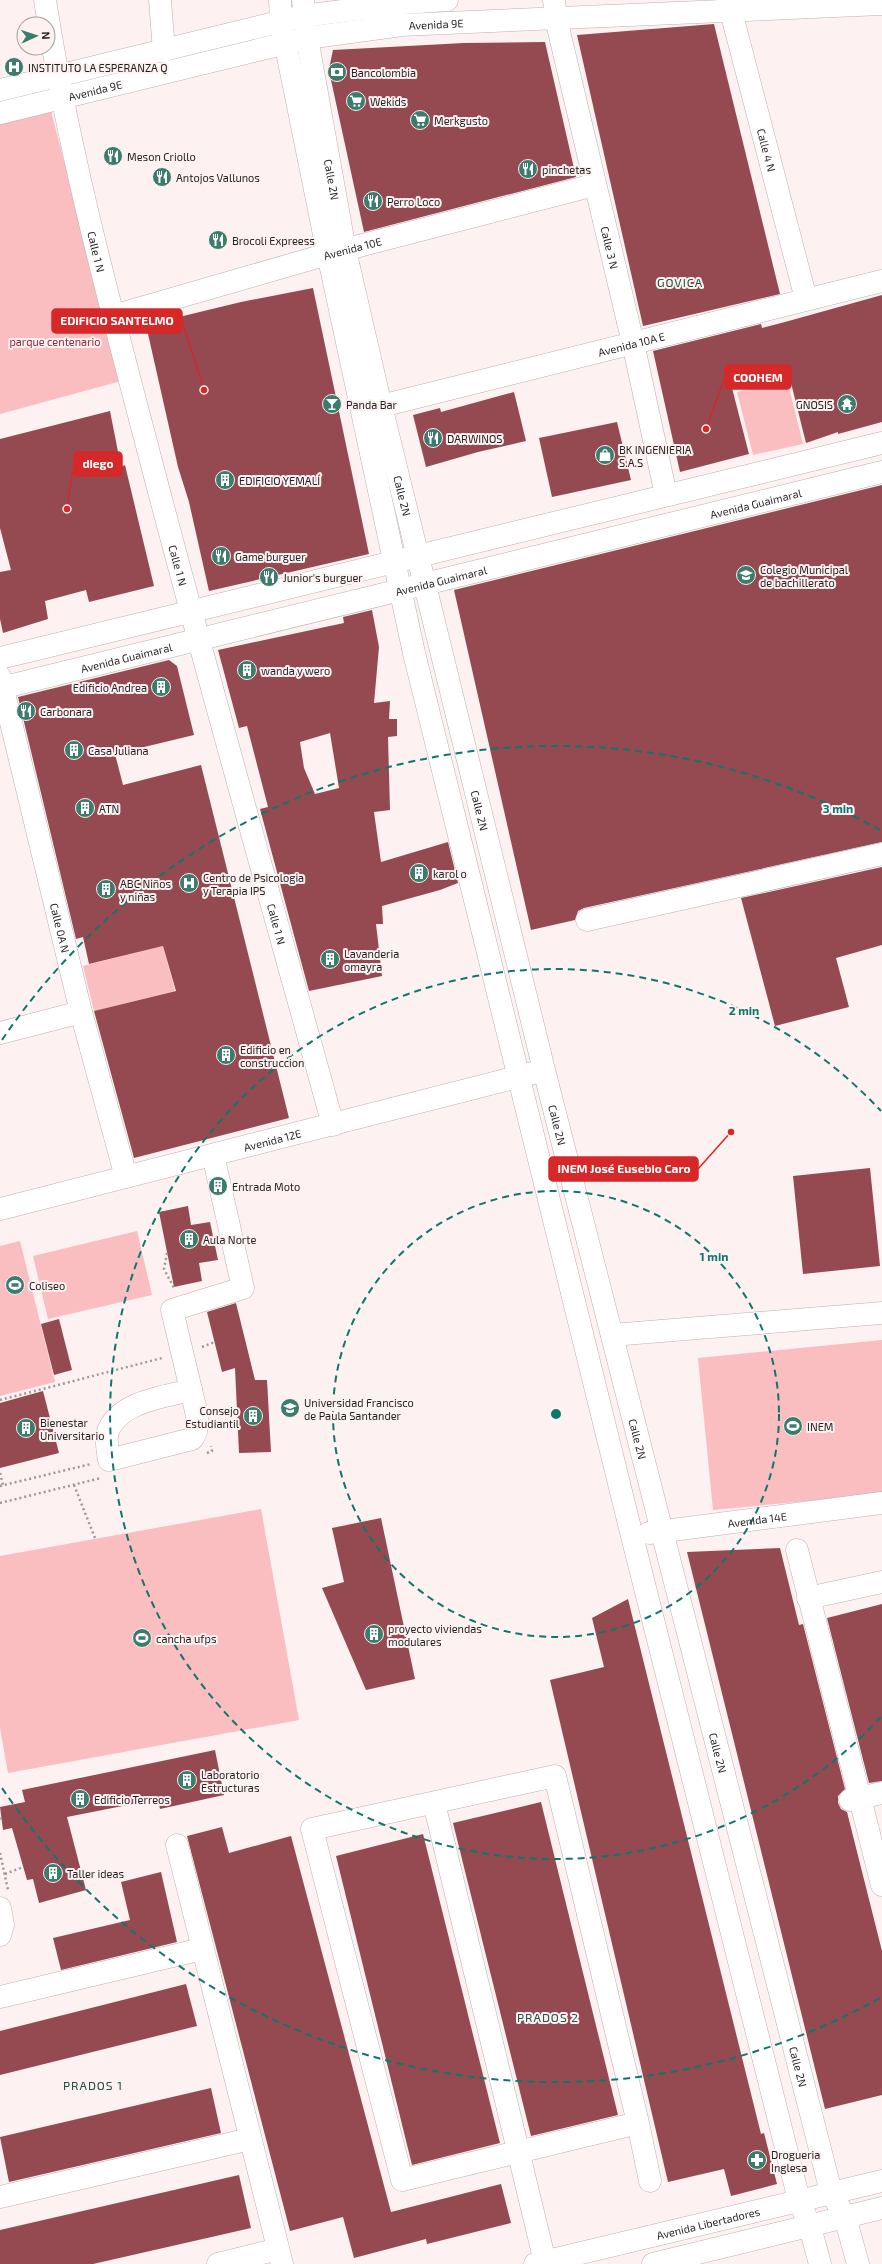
<svg xmlns="http://www.w3.org/2000/svg" width="882" height="2264" font-family="'Exo 2',sans-serif">
	<rect width="100%" height="100%" fill="#fdf1f1"/>
	<g fill="#fabec0">
		<path d="M50,107L121,381L0,414V120Z"/>
		<path d="M787,379L803,444L753,455L737,392Z"/>
		<path d="M163,946L175,991L94,1011L83,966Z"/>
		<path d="M137,1231L152,1295L48,1319L33,1256Z"/>
		<path d="M20,1241L55,1382L0,1396V1246Z"/>
		<path d="M882,1340V1494L713,1510L698,1358Z"/>
		<path d="M261,1509L299,1720L8,1773L0,1728V1556Z"/>
	</g>
	<g fill="#944a50" fill-rule="evenodd">
		<path d="M714,24L780,294L643,326L577,35Z"/>
		<path d="M545,42L576,177L364,232L331,80L329,69L333,50L464,43Z"/>
		<path d="M313,288L369,554L209,591L189,502L178,467L146,325L241,302Z"/>
		<path d="M882,295V422L838,434V432L806,443L789,375L748,384L732,388L749,454L680,472L653,351L761,324L762,328L785,322Z"/>
		<path d="M514,392L526,441L478,452L426,467L413,415L440,408L441,412Z"/>
		<path d="M110,411L121,467L125,465L154,586L89,602L86,590L45,601L48,619L3,633L0,619V572L11,570L0,528V439Z"/>
		<path d="M617,422L631,480L552,497L539,438Z"/>
		<path d="M882,485V842L584,908L578,911L575,920L531,930L454,590Z"/>
		<path d="M372,610L379,647L374,703L390,701L389,719H397V736L388,737L390,810L374,812L381,862L448,842L458,883L440,890L382,906L383,924H376L382,976L309,991L260,809L268,807L247,726L239,728L218,650L344,623L343,617ZM330,733L339,788L315,794L304,768L300,742Z"/>
		<path d="M169,660L177,666L194,735L115,754L123,785L201,765L289,1118L134,1158L94,1011L176,991L163,946L89,964L83,937L76,939L18,697Z"/>
		<path d="M882,867V945L836,958L849,1007L775,1026L741,898Z"/>
		<path d="M870,1168L880,1266L803,1274L793,1176Z"/>
		<path d="M188,1206L191,1225L210,1222L218,1260L199,1263L202,1281L174,1287L159,1212Z"/>
		<path d="M236,1303L255,1380H267L271,1452L239,1453L235,1368L222,1372L207,1312Z"/>
		<path d="M59,1319L72,1370L54,1375L41,1324Z"/>
		<path d="M43,1391L59,1453L0,1468V1403Z"/>
		<path d="M381,1518L415,1679L366,1690L322,1588L344,1582L332,1528Z"/>
		<path d="M780,1548L799,1625L803,1624L845,1789L838,1796V1803L841,1809L847,1812L882,1951V2095L825,2109L687,1552Z"/>
		<path d="M628,1599L761,2134L764,2133L777,2184L731,2196L724,2169L668,2182L550,1680L604,1667L592,1618Z"/>
		<path d="M882,1604V1781L869,1783L827,1618Z"/>
		<path d="M215,1750L224,1795L160,1809L158,1799L67,1817L86,1890L39,1903L33,1879L27,1880L12,1828L3,1830L0,1807L25,1802L22,1790Z"/>
		<path d="M541,1802L618,2115L531,2136L453,1823Z"/>
		<path d="M222,1827L229,1853L291,1836L391,2212L501,2184L511,2223L427,2244L426,2239L354,2258L343,2217L290,2231L187,1836Z"/>
		<path d="M423,1834L500,2143L412,2165L336,1856Z"/>
		<path d="M161,1872L177,1942L61,1970L53,1938L130,1920L121,1882Z"/>
		<path d="M186,1984L197,2026L0,2075V2031Z"/>
		<path d="M211,2088L221,2133L9,2182L0,2137Z"/>
		<path d="M239,2175L251,2228L93,2264H0V2230Z"/>
	</g>
	<g fill="none" stroke-linecap="round" stroke-linejoin="round">
		<g stroke="#bcb0b0" stroke-width="23">
			<g id="minor">
				<path id="s1" d="M45,0C69,155 111,308 151,461C209,683 272,904 333,1125"/>
				<path d="M160,0L164,51"/>
				<path d="M280,0L281,22L328,254L414,653L632,1536L799,2200L810,2227L820,2264"/>
				<path id="s2" d="M303,0L307,38L345,250L381,406L544,1070L831,2192L845,2217L858,2264"/>
				<path id="s3" d="M554,0L556,19L633,343L666,495"/>
				<path id="s4" d="M728,0L806,299"/>
				<path d="M0,90L303,16L404,3L447,0"/>
				<path id="s5" d="M0,113L307,38L402,25L882,4"/>
				<path id="s6" d="M113,316L328,254L594,185"/>
				<path id="s7" d="M381,406L882,281"/>
				<path d="M0,658L882,443"/>
				<path id="s8" d="M0,677L81,1012L126,1177"/>
				<path id="s9" d="M0,688L882,472"/>
				<path d="M587,920L882,854"/>
				<path d="M0,1033L81,1012"/>
				<path id="s10" d="M0,1209L533,1073"/>
				<path d="M612,1335L882,1313"/>
				<path d="M191,1390L172,1310L243,1288L213,1155"/>
				<path d="M191,1390C194,1405 203,1426 192,1439L109,1460C108,1452 106,1443 107,1435C115,1402 164,1397 191,1390Z"/>
				<path id="s11" d="M649,1533L882,1503"/>
				<path d="M797,1550L882,1885"/>
				<path d="M808,1598L882,1582"/>
				<path d="M850,1800L882,1793"/>
				<path d="M434,1803L545,2262"/>
				<path d="M177,1845L282,2264"/>
				<path d="M0,1908L3,1925L0,1935"/>
				<path d="M0,1997L202,1949"/>
				<path d="M638,2123L402,2180L312,1829L555,1776L638,2123L650,2181"/>
				<path d="M0,2197L250,2139"/>
				<path d="M218,2264L278,2249"/>
			</g>
		</g>
		<g stroke="#bcb0b0" stroke-width="23">
			<g id="major">
				<path id="s12" d="M535,2264L882,2181"/>
				<path d="M653,2264L882,2208"/>
			</g>
		</g>
		<g stroke="#9f9797" stroke-width="2.5" stroke-dasharray="2 3" stroke-linecap="butt">
			<path d="M167,1253L164,1269L174,1288"/>
			<path d="M202,1347L215,1342"/>
			<path d="M0,1400L162,1358"/>
			<path d="M207,1453L212,1451L211,1446"/>
			<path d="M0,1473L3,1485"/>
			<path d="M74,1485L95,1538"/>
			<path d="M0,1486L91,1464"/>
			<path d="M0,1503L101,1478"/>
			<path d="M0,1819L1,1818"/>
			<path d="M0,1853L8,1890"/>
			<path d="M5,1874L23,1867"/>
		</g>
		<use href="#minor" stroke="#fff" stroke-width="22"/>
		<use href="#major" stroke="#fff" stroke-width="22"/>
	</g>
	<g fill="none" stroke="#0f766e" stroke-width="2" stroke-dasharray="7 5">
		<circle cx="556" cy="1414" r="223"/>
		<path d="M881 1717A445 445 0 1 1 881 1111"/>
		<path d="M880 1998A668 668 0 0 1 2 1788M2 1040A668 668 0 0 1 880 830"/>
	</g>
	<defs>
		<g id="hospital-disc" transform="scale(1)"><circle r="9.5" fill="#3b7c6c" stroke="#fdf1f1"/><path d="M-5-5h3v3.5h4V-5h3V5h-3V1.5h-4V5h-3Z" fill="#fff"/></g>
		<g id="bank-disc" transform="scale(1)"><circle r="9.5" fill="#3b7c6c" stroke="#fdf1f1"/><path d="M-6-4H6V4H-6ZM0-2.3a2.3 2.3 0 1 0 0 4.6a2.3 2.3 0 1 0 0-4.6Z" fill="#fff"/></g>
		<g id="supermarket-disc" transform="scale(1)"><circle r="9.5" fill="#3b7c6c" stroke="#fdf1f1"/><path d="M-6-5.5h2.5l.6 2H6L4.5 2H-2.5L-4.4-4H-6ZM-1.5 3.2a1.3 1.3 0 1 0 .1 0ZM3 3.2a1.3 1.3 0 1 0 .1 0Z" fill="#fff"/></g>
		<g id="restaurant-disc" transform="scale(1)"><circle r="9.5" fill="#3b7c6c" stroke="#fdf1f1"/><path d="M-5-6h1v4h1v-4h1v4h1v-4h1v5L-1.5 .5V6h-2V.5L-5-1ZM5-6V6H3V1.5H1.5Q1.5-4 5-6Z" fill="#fff"/></g>
		<g id="bar-disc" transform="scale(1)"><circle r="9.5" fill="#3b7c6c" stroke="#fdf1f1"/><path d="M-6-5H6L.8 .8V4.5H3.5V6h-7V4.5H-.8V.8Z" fill="#fff"/></g>
		<g id="temple-disc" transform="scale(1)"><circle r="9.5" fill="#3b7c6c" stroke="#fdf1f1"/><path d="M0-6L5-2H3V0L6.5 2.5H4V6H1.5V3h-3V6H-4V2.5H-6.5L-3 0V-2H-5Z" fill="#fff"/></g>
		<g id="shop-disc" transform="scale(1)"><circle r="9.5" fill="#3b7c6c" stroke="#fdf1f1"/><path d="M-5-2.5h2.3a2.7 3.5 0 0 1 5.4 0H5L5.5 6h-11ZM-1.5-2.5h3a1.5 2.3 0 0 0-3 0Z" fill="#fff"/></g>
		<g id="building-disc" transform="scale(1)"><circle r="9.5" fill="#3b7c6c" stroke="#fdf1f1"/><path d="M-4-6H4V6H1V3H-1V6H-4ZM-2.5-4.3h1.7v1.8h-1.7ZM.8-4.3h1.7v1.8H.8ZM-2.5-1h1.7V.8h-1.7ZM.8-1h1.7V.8H.8Z" fill="#fff"/></g>
		<g id="school-disc" transform="scale(1)"><circle r="9.5" fill="#3b7c6c" stroke="#fdf1f1"/><path d="M0-5L7-2L0 1L-7-2ZM-4 1L0 2.5L4 1V4Q0 6-4 4Z" fill="#fff"/></g>
		<g id="stadium-disc" transform="scale(1)"><circle r="9.5" fill="#3b7c6c" stroke="#fdf1f1"/><path d="M0-5a6.5 5 0 1 0 0 10a6.5 5 0 1 0 0-10ZM-3.5-1.8h7v3.6h-7Z" fill="#fff"/></g>
		<g id="university-disc" transform="scale(1)"><circle r="9.5" fill="#3b7c6c" stroke="#fdf1f1"/><path d="M0-5L7-2L0 1L-7-2ZM-4 1L0 2.5L4 1V4Q0 6-4 4Z" fill="#fff"/></g>
		<g id="pharmacy-disc" transform="scale(1)"><circle r="9.5" fill="#3b7c6c" stroke="#fdf1f1"/><path d="M-2-6h4v4h4v4h-4v4h-4v-4h-4v-4h4Z" fill="#fff"/></g>
	</defs>
	<g fill-rule="evenodd">
		<use href="#hospital-disc" x="14" y="67"/>
		<use href="#bank-disc" x="337" y="72"/>
		<use href="#supermarket-disc" x="356" y="101"/>
		<use href="#supermarket-disc" x="420" y="120"/>
		<use href="#restaurant-disc" x="113" y="156"/>
		<use href="#restaurant-disc" x="528" y="169"/>
		<use href="#restaurant-disc" x="162" y="177"/>
		<use href="#restaurant-disc" x="373" y="201"/>
		<use href="#restaurant-disc" x="218" y="240"/>
		<use href="#bar-disc" x="332" y="404"/>
		<use href="#temple-disc" x="847" y="404"/>
		<use href="#restaurant-disc" x="433" y="438"/>
		<use href="#shop-disc" x="605" y="455"/>
		<use href="#building-disc" x="225" y="480"/>
		<use href="#restaurant-disc" x="221" y="556"/>
		<use href="#school-disc" x="746" y="575"/>
		<use href="#restaurant-disc" x="269" y="577"/>
		<use href="#building-disc" x="247" y="670"/>
		<use href="#building-disc" x="161" y="687"/>
		<use href="#restaurant-disc" x="26" y="711"/>
		<use href="#building-disc" x="74" y="750"/>
		<use href="#building-disc" x="85" y="808"/>
		<use href="#building-disc" x="419" y="873"/>
		<use href="#hospital-disc" x="189" y="883"/>
		<use href="#building-disc" x="106" y="889"/>
		<use href="#building-disc" x="330" y="959"/>
		<use href="#building-disc" x="226" y="1055"/>
		<use href="#building-disc" x="218" y="1186"/>
		<use href="#building-disc" x="189" y="1239"/>
		<use href="#stadium-disc" x="15" y="1285"/>
		<use href="#university-disc" x="290" y="1408"/>
		<use href="#building-disc" x="253" y="1416"/>
		<use href="#stadium-disc" x="793" y="1426"/>
		<use href="#building-disc" x="26" y="1428"/>
		<use href="#building-disc" x="374" y="1634"/>
		<use href="#stadium-disc" x="142" y="1638"/>
		<use href="#building-disc" x="187" y="1780"/>
		<use href="#building-disc" x="80" y="1799"/>
		<use href="#building-disc" x="53" y="1873"/>
		<use href="#pharmacy-disc" x="757" y="2160"/>
	</g>
	<g text-anchor="middle" dominant-baseline="central" stroke-width="4" stroke-linejoin="round" paint-order="stroke">
		<g font-size="11" fill="#231f1f" stroke="#fdf1f1">
			<text stroke="none"><textPath href="#s5" startOffset="446">Avenida 9E</textPath></text>
			<text stroke="none"><textPath href="#s5" startOffset="98">Avenida 9E</textPath></text>
			<text stroke="none"><textPath href="#s4" startOffset="155">Calle 4 N</textPath></text>
			<text stroke="none"><textPath href="#s2" startOffset="182">Calle 2N</textPath></text>
			<text stroke="none"><textPath href="#s6" startOffset="249">Avenida 10E</textPath></text>
			<text stroke="none"><textPath href="#s3" startOffset="254">Calle 3 N</textPath></text>
			<text stroke="none"><textPath href="#s1" startOffset="257">Calle 1 N</textPath></text>
			<text stroke="none"><textPath href="#s7" startOffset="258">Avenida 10A E</textPath></text>
			<text stroke="none"><textPath href="#s2" startOffset="506">Calle 2N</textPath></text>
			<text stroke="none"><textPath href="#s9" startOffset="778">Avenida Guaimaral</textPath></text>
			<text stroke="none"><textPath href="#s1" startOffset="581">Calle 1 N</textPath></text>
			<text stroke="none"><textPath href="#s9" startOffset="454">Avenida Guaimaral</textPath></text>
			<text stroke="none"><textPath href="#s9" startOffset="130">Avenida Guaimaral</textPath></text>
			<text stroke="none"><textPath href="#s2" startOffset="830">Calle 2N</textPath></text>
			<text stroke="none"><textPath href="#s1" startOffset="953">Calle 1 N</textPath></text>
			<text stroke="none"><textPath href="#s8" startOffset="258">Calle 0A N</textPath></text>
			<text stroke="none"><textPath href="#s2" startOffset="1154">Calle 2N</textPath></text>
			<text stroke="none"><textPath href="#s10" startOffset="281">Avenida 12E</textPath></text>
			<text stroke="none"><textPath href="#s2" startOffset="1478">Calle 2N</textPath></text>
			<text stroke="none"><textPath href="#s11" startOffset="109">Avenida 14E</textPath></text>
			<text stroke="none"><textPath href="#s2" startOffset="1802">Calle 2N</textPath></text>
			<text stroke="none"><textPath href="#s2" startOffset="2126">Calle 2N</textPath></text>
			<text stroke="none"><textPath href="#s12" startOffset="178">Avenida Libertadores</textPath></text>
		</g>
		<g font-size="11" fill="#231f1f" stroke="#fdf1f1" text-anchor="start">
			<text x="28" y="67">INSTITUTO LA ESPERANZA Q</text>
			<text x="351" y="72">Bancolombia</text>
			<text x="370" y="101">Wekids</text>
			<text x="434" y="120">Merkgusto</text>
			<text x="127" y="156">Meson Criollo</text>
			<text x="542" y="169">pinchetas</text>
			<text x="176" y="177">Antojos Vallunos</text>
			<text x="387" y="201">Perro Loco</text>
			<text x="232" y="240">Brocoli Expreess</text>
			<text x="346" y="404">Panda Bar</text>
			<text x="833" y="404" text-anchor="end">GNOSIS</text>
			<text x="447" y="438">DARWINOS</text>
			<text x="619" y="449">BK INGENIERIA<tspan x="619" dy="13">S.A.S</tspan></text>
			<text x="239" y="480">EDIFICIO YEMALÍ</text>
			<text x="235" y="556">Game burguer</text>
			<text x="760" y="569">Colegio Municipal<tspan x="760" dy="13">de bachillerato</tspan></text>
			<text x="283" y="577">Junior's burguer</text>
			<text x="261" y="670">wanda y wero</text>
			<text x="147" y="687" text-anchor="end">Edificio Andrea</text>
			<text x="40" y="711">Carbonara</text>
			<text x="88" y="750">Casa Juliana</text>
			<text x="99" y="808">ATN</text>
			<text x="433" y="873">karol o</text>
			<text x="203" y="877">Centro de Psicologia<tspan x="203" dy="13">y Terapia IPS</tspan></text>
			<text x="120" y="883">ABC Niños<tspan x="120" dy="13">y niñas</tspan></text>
			<text x="344" y="953">Lavanderia<tspan x="344" dy="13">omayra</tspan></text>
			<text x="240" y="1049">Edificio en<tspan x="240" dy="13">construccion</tspan></text>
			<text x="232" y="1186">Entrada Moto</text>
			<text x="203" y="1239">Aula Norte</text>
			<text x="29" y="1285">Coliseo</text>
			<text x="304" y="1402">Universidad Francisco<tspan x="304" dy="13">de Paula Santander</tspan></text>
			<text x="239" y="1410" text-anchor="end">Consejo<tspan x="239" dy="13">Estudiantil</tspan></text>
			<text x="40" y="1422">Bienestar<tspan x="40" dy="13">Universitario</tspan></text>
			<text x="807" y="1426">INEM</text>
			<text x="388" y="1628">proyecto viviendas<tspan x="388" dy="13">modulares</tspan></text>
			<text x="156" y="1638">cancha ufps</text>
			<text x="201" y="1774">Laboratorio<tspan x="201" dy="13">Estructuras</tspan></text>
			<text x="94" y="1799">Edificio Terreos</text>
			<text x="67" y="1873">Taller ideas</text>
			<text x="771" y="2154">Drogueria<tspan x="771" dy="13">Inglesa</tspan></text>
		</g>
		<g font-size="11" fill="#8a2b38" stroke="#fdf1f1">
			<text x="55" y="341">parque centenario</text>
		</g>
		<g font-size="12" letter-spacing="1" fill="#1c5144" stroke="#fdf1f1">
			<text x="680" y="282">GOVICA</text>
			<text x="548" y="2017">PRADOS 2</text>
			<text x="93" y="2085">PRADOS 1</text>
		</g>
	</g>
	<circle cx="556" cy="1414" r="6" fill="#0f766e" stroke="#fdf1f1" stroke-width="2"/>
	<g font-size="12" text-anchor="middle" font-weight="bold" fill="#0f766e" stroke="#fdf1f1" stroke-width="4" stroke-linejoin="round" paint-order="stroke">
		<text x="838" y="813">3 min</text>
		<text x="744" y="1015">2 min</text>
		<text x="714" y="1261">1 min</text>
	</g>
	<path fill="none" stroke="#d62828" stroke-width="1.5" d="M204 390L182 321M706 429L725 377M67 509L74 464M731 1132L698 1169"/>
	<g fill="#d62828" stroke="#fdf1f1" stroke-width="1.5">
		<circle cx="204" cy="390" r="4"/>
		<circle cx="706" cy="429" r="4"/>
		<circle cx="67" cy="509" r="4"/>
		<circle cx="731" cy="1132" r="4"/>
	</g>
	<g fill="#d62828" stroke="#d62828" stroke-width="1.5">
		<rect x="52" y="309" width="130" height="24" rx="4"/>
		<rect x="725" y="365" width="66" height="24" rx="4"/>
		<rect x="74" y="452" width="48" height="24" rx="4"/>
		<rect x="549" y="1157" width="149" height="24" rx="4"/>
	</g>
	<g font-size="12" text-anchor="middle" font-weight="bold" fill="#fff">
		<text x="117" y="325">EDIFICIO SANTELMO</text>
		<text x="758" y="382">COOHEM</text>
		<text x="98" y="468">diego</text>
		<text x="624" y="1173">INEM José Eusebio Caro</text>
	</g>
	<g transform="translate(36 36) rotate(87)"><circle r="19" fill="#fdf1f1" stroke="#a69d9d"/>
	<path d="M0-3L7 15L0 10L-7 15Z" fill="#3b7c6c"/>
	<text y="-6" font-size="11" font-weight="bold" text-anchor="middle" fill="#231f1f">N</text>
	</g>
</svg>
